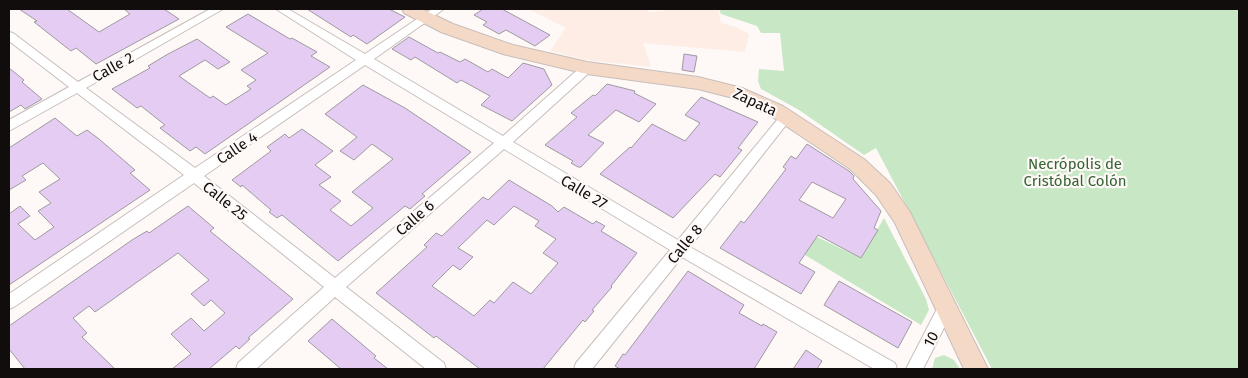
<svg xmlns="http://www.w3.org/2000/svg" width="1248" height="378" font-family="'Fira Sans',sans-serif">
	<rect width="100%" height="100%" fill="#fef9f7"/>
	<path fill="#fdede5" d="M528,9H646L648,12L680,9H718L721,23L736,27L749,34L745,52L643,43L651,67L586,60L550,51L566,28Z"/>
	<g fill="#c7e7c5">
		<path d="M719,9H1239V369H992L876,148L864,155L799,110L761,89L758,81L759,69L784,71L780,33H761L757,26L721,14Z"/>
		<path d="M884,218L926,299L929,310L921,325L805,255L815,236L861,258Z"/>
		<path d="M944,355L954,360L960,369H932L935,358Z"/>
	</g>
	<g fill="#e5ccf2" stroke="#9e9aa0" fill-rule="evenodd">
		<path d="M19,9H67L99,32L130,14L124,9H164L179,19L96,64L76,48L71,51L34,22L37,21Z"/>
		<path d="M307,9H389L405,17L367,44L353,35L351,37Z"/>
		<path d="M483,9H502L550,35L535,46L506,30L499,34L483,25L487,22L474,15Z"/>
		<path d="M248,14L290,39L292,38L317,52L311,56L330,67L205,154L196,147L190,151L160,128L165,125L141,106L137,108L112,89L150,68L148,66L168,54L197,39L230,62L218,69L205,60L179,76L210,98L213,96L226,105L251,89L247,86L256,80L241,70L268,53L226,27Z"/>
		<path d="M409,37L438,53L440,52L460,62L465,59L488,72L492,69L508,78L523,63L544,69L552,85L512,121L481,105L490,96L461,80L457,83L415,57L411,60L392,49Z"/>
		<path d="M684,54L697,56L694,72L682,70Z"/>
		<path d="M9,68L24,80L22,82L42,99L25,109L21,105L9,112Z"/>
		<path d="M607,84L635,91L634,93L656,104L639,122L616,110L588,135L604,143L581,167H578L571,163L573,161L545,145L577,117L571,113L593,95L595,96Z"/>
		<path d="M363,85L405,108L471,152L422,194L425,196L410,209L405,206L338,261L282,215L277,218L269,212L271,210L242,185L241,187L232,180L271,151L267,147L285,134L289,138L302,129L333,151L315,165L331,177L319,185L341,201L330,210L351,226L373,208L352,192L393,159L372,144L354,160L340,151L357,137L325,114Z"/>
		<path d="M701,97L758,122L738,148L742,150L720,177L715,174L673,218L600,174L630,147L631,148L652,124L685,141L700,123L685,115Z"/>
		<path d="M55,118L77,136L87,130L99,139L135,170L130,173L150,190L9,285V214L20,206L30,216L18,224L35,240L54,227L38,211L51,203L39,192L60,179L43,163L22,176L26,180L9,190V148Z"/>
		<path d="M807,144L849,171L854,176L853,179L881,211L874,228L878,230L861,258L818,235L799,263L815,272L801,294L720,248L741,221L744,223L756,208L786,169L783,167L791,156L796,159ZM812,182L846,199L833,218L799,200Z"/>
		<path d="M509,180L552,206L558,212L564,207L593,224L596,221L605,226L601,231L637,253L611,286L612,287L592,310L594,311L585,322L583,320L543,369H480L436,336L434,338L376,293L427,247L424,245L436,233L442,236L483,197L488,200ZM514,206L539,221L535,226L556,239L543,253L558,263L531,294L513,282L494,303L490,300L474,316L432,286L453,265L460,270L473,257L458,248L487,220L494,225Z"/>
		<path d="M188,206L214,228L210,231L293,299L248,338L250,339L239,349L236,346L209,369H172L191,354L171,334L191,318L204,331L225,313L211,300L204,306L191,294L209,280L178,253L95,312L89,306L73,318L87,333L82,337L115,369H25L9,349V326L132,240L147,231L149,233Z"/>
		<path d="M688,271L744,305L739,313L762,326L763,324L777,332L754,369H620L615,366L623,354L625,355Z"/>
		<path d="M839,281L912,322L898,348L824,305Z"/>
		<path d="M332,319L376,356L374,358L388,369H341L308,341Z"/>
		<path d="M806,350L822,361L817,369H793Z"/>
	</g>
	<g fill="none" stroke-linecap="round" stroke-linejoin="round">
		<g stroke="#c6bebb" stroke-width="2">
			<g id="minor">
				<path d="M210,9H223L86,88L195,168L356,60L276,9H288L365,54L432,9H444L374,59L503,136L583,65H591L593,68L591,71L513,142L678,240L782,114H790L792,117L790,120L690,247L895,363L897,369H874L682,257L592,369H574L576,363L670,250L504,149L346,287L444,363L446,369H426L335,297L256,369H236L238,363L324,287L194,183L14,307L9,309V294L184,175L77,93L9,131V120L69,87L9,41V32L13,33L78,82ZM365,65L494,143L335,278L204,176Z"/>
				<path d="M946,301L952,303L954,308L923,369H906L940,303Z"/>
			</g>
		</g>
		<g stroke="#c6bebb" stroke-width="2">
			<path id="secondary" d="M402,9H422L453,24L513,45L587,62L698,77L742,88L783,106L864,159L890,183L910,212L988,369H964L895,223L876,195L850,169L771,116L737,99L698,89L587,74L503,54L441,32L404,13Z"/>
		</g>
		<use href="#minor" fill="#fff" fill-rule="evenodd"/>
		<use href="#secondary" fill="#f4d9c7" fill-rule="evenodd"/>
	</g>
	<g text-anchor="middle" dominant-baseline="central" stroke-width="4.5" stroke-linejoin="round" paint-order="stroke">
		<g font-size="15" fill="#100d0c" stroke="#fef9f7">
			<text transform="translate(113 67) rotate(-29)">Calle 2</text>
			<text transform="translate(755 102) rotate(25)">Zapata</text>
			<text transform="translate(237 148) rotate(-34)">Calle 4</text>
			<text transform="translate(584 192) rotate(31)">Calle 27</text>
			<text transform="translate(225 201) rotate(39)">Calle 25</text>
			<text transform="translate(415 218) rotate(-41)">Calle 6</text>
			<text transform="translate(685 244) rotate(-51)">Calle 8</text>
			<text transform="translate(931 339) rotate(-62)">10</text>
		</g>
		<g font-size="15" fill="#356335" stroke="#fef9f7">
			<text x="1075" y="164">Necrópolis de<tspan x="1075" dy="17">Cristóbal Colón</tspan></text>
		</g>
	</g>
	<rect width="1248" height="378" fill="none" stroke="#100d0c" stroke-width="20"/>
</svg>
